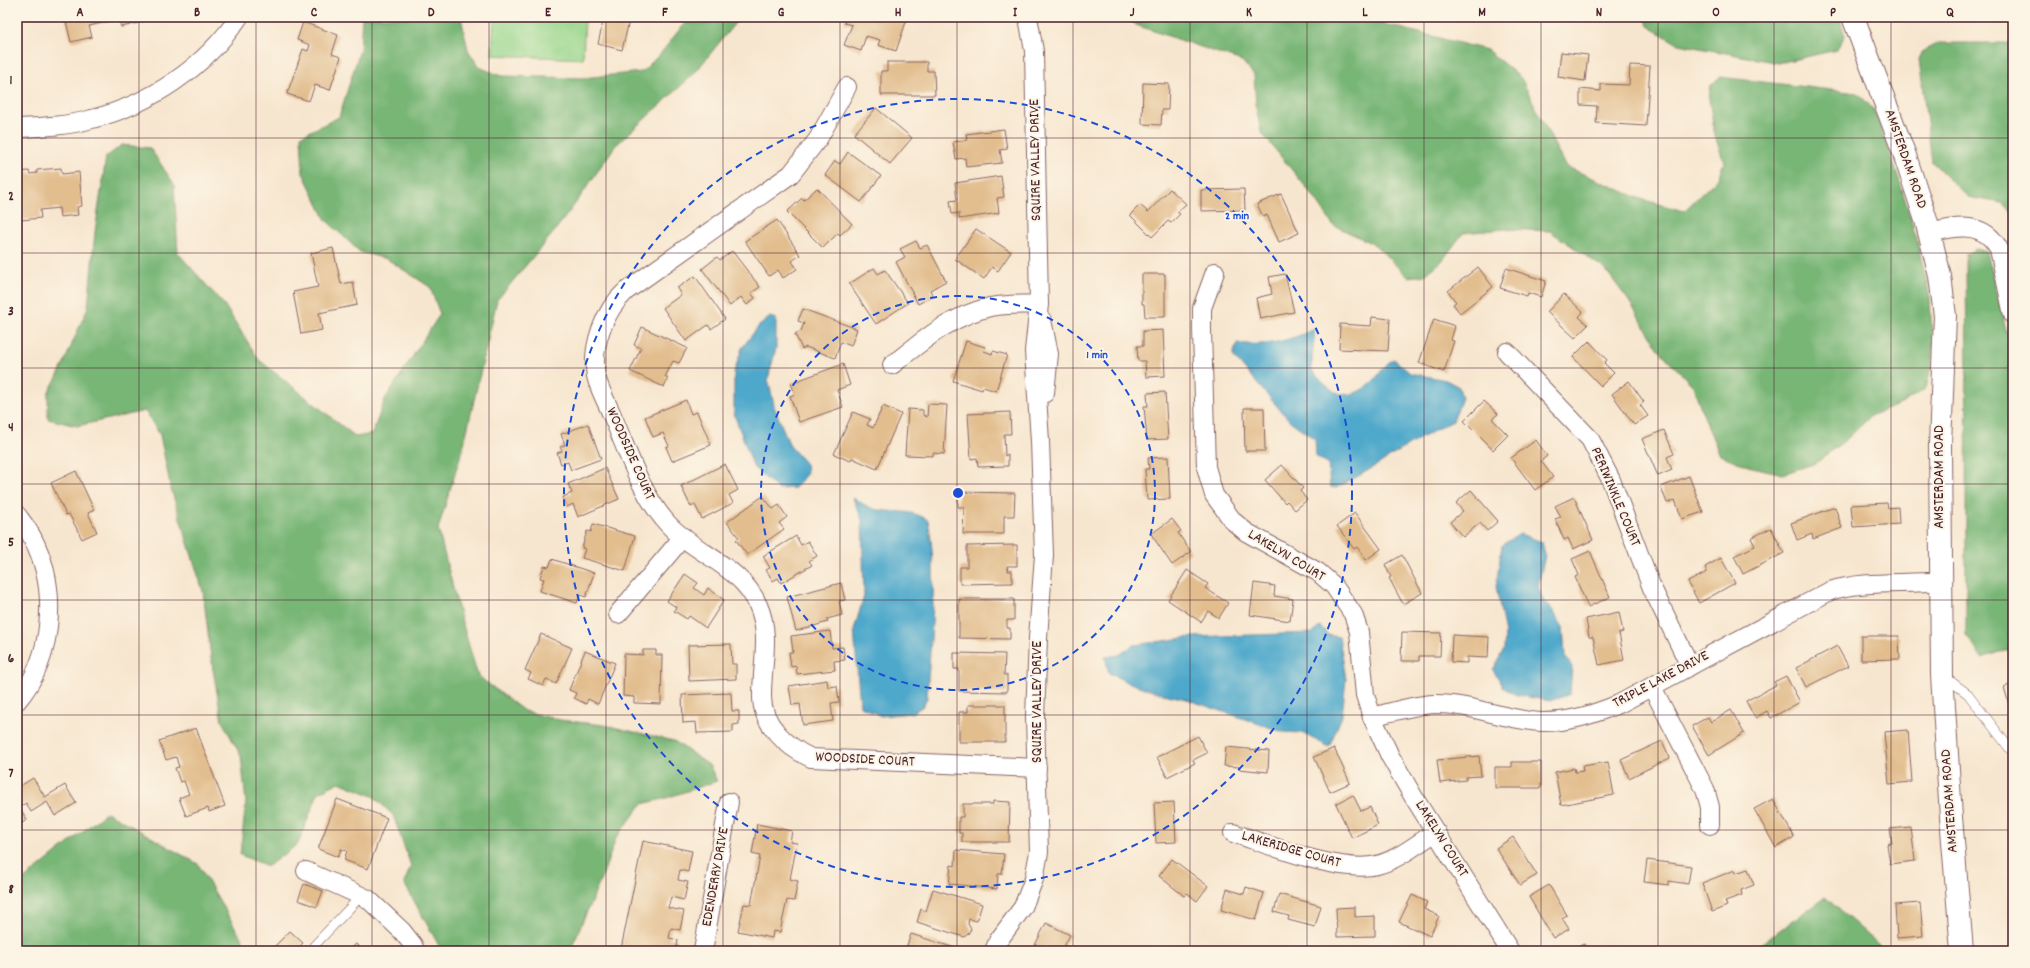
<svg xmlns="http://www.w3.org/2000/svg" width="2030" height="968" font-family="Dekko,sans-serif">
	<rect width="100%" height="100%" fill="#fcf5e5"/>
	<filter id="ink" filterUnits="userSpaceOnUse"><feTurbulence type="fractalNoise" baseFrequency=".025" numOctaves="2"/><feDisplacementMap in="SourceGraphic" scale="8" xChannelSelector="R" yChannelSelector="G"/><feConvolveMatrix kernelMatrix="1 2 1 2 8 2 1 2 1" color-interpolation-filters="sRGB"/></filter>
	<filter id="wash" filterUnits="userSpaceOnUse"><feTurbulence type="fractalNoise" baseFrequency=".012" numOctaves="4" result="noise"/><feDisplacementMap in="SourceGraphic" scale="16" xChannelSelector="R" yChannelSelector="G"/><feGaussianBlur stdDeviation="0.9" result="paint"/><feColorMatrix in="noise" values="0 0 0 0 0 0 0 0 0 0 0 0 0 0 0 0 0 1.4 0 .05"/><feComposite in="paint" operator="in"/></filter>
	<g filter="url(#wash)">
		<rect width="100%" height="100%" fill="#f7e6cf"/>
		<path fill="#96d58a" stroke="#707a5a" d="M494,17H585L583,59L492,55Z"/>
		<g fill="#78b676" stroke="#616a50">
			<path d="M362,17H461L468,50L479,67L501,76L582,78L642,72L661,53L684,24L687,17H740L693,75L615,146L578,200L553,233L497,300L464,444L438,529L460,615L478,676L524,711L560,720L604,725L674,741L709,765L717,781L663,799L642,804L616,838L602,877L570,951H442L404,883L411,866L393,815L373,796L339,782L318,793L298,844L268,866L240,855L246,802L241,756L222,721L211,658L203,591L171,489L160,435L145,411L77,426L48,419V393L60,372L88,307L95,232L106,157L122,145L150,148L174,184L178,253L225,306L259,360L356,437L372,434L385,399L440,314L430,287L387,259L360,252L326,220L303,173L301,136L339,117L360,50Z"/>
			<path d="M1125,17H1356L1487,50L1521,78L1565,166L1641,199L1684,211L1718,178L1724,162L1715,136L1709,99L1711,85L1720,77L1858,93L1874,110L1899,179L1917,241L1930,298L1933,358L1926,388L1901,404L1872,415L1849,437L1816,463L1783,474L1748,466L1720,455L1708,427L1693,386L1660,351L1629,301L1605,269L1550,231L1505,229L1463,233L1442,261L1425,275L1408,277L1375,245L1333,225L1314,197L1261,132L1256,107L1254,75L1242,61L1136,25Z"/>
			<path d="M1645,17H1839L1845,36L1836,50L1779,63L1678,44L1648,26Z"/>
			<path d="M1938,43H2013V214L2002,203L1968,197L1932,162L1919,59L1923,51Z"/>
			<path d="M1976,249L1987,252L2013,358V647L1982,658L1966,635C1965,508 1968,381 1966,254Z"/>
			<path d="M107,812L198,864L249,951H17V885Z"/>
			<path d="M1825,897L1886,951H1751Z"/>
		</g>
		<g fill="#4da8cb" stroke="#4c647b">
			<path d="M770,317L776,319V348L768,379L775,409L790,446L806,464L807,473L795,488L778,489L754,468L734,414V372L742,348L758,327Z"/>
			<path d="M1315,329L1311,369C1330,392 1345,406 1372,382C1381,374 1382,366 1394,359L1410,373L1446,380L1459,387L1462,398L1453,421C1412,440 1377,468 1336,488L1330,487L1328,463L1316,457L1315,439L1290,421L1233,356L1237,343C1267,347 1287,341 1315,329Z"/>
			<path d="M853,498C860,502 870,509 879,510C897,513 911,509 928,520C939,578 930,639 927,698L922,707L911,713L881,716L860,706L854,630L864,596L862,519Z"/>
			<path d="M1520,534L1542,542L1545,555L1538,586L1542,598L1553,611L1563,627L1565,656L1572,667L1570,694L1550,701L1517,695L1505,689L1493,670L1504,649L1505,634L1496,586L1502,545Z"/>
			<path d="M1320,626L1328,635L1339,637L1346,679L1342,716L1329,747L1302,733L1283,732L1186,699L1159,693L1127,682L1109,673L1105,657L1119,655L1134,645L1191,637L1313,633Z"/>
		</g>
		<g id="blocks">
			<g fill="#e2bd8e">
				<path d="M65,17H142L143,22L121,27L119,19L89,26L92,37L71,42Z"/>
				<path d="M604,17H630L622,50L598,44Z"/>
				<path d="M846,17H901L907,19L896,51L878,45L880,40L866,36L861,51L844,45L852,25L844,23Z"/>
				<path d="M303,22L338,35L332,54L341,57L330,90L315,85L309,101L287,94L303,49L308,51L310,45L297,40Z"/>
				<path d="M1561,52L1588,55L1585,81L1558,77Z"/>
				<path d="M887,62H927V71H934L935,95H881V71H887Z"/>
				<path d="M1630,65L1650,66L1646,126L1596,123L1597,106L1580,105V89L1601,91V84L1629,85Z"/>
				<path d="M1143,83L1169,84L1168,110H1162L1161,125L1142,124Z"/>
				<path d="M876,108L912,138L890,164L854,134Z"/>
				<path d="M1004,129L1007,149L1000,150L1002,163L966,167L965,158L956,159L953,142L967,140L966,134Z"/>
				<path d="M848,152L881,176L861,202L825,175L835,161L840,164Z"/>
				<path d="M61,168L62,174L79,172L82,206L77,207L78,215L60,217L59,208L40,210L41,218L21,220L19,205H17V172L29,171L30,174L37,173V170Z"/>
				<path d="M1001,176L1004,197L997,198L999,213L959,219V213L952,214L950,201L957,200L955,183Z"/>
				<path d="M817,188L852,224L840,235L838,233L823,248L787,212L802,198L804,200Z"/>
				<path d="M1170,189L1186,204L1177,212L1180,214L1171,223L1168,221L1152,237L1130,215L1140,205L1148,212Z"/>
				<path d="M1244,189L1245,210L1201,211V190Z"/>
				<path d="M1281,194L1299,233L1279,242L1267,215L1263,217L1257,204Z"/>
				<path d="M777,220L800,255L792,261L797,269L783,278L778,270L769,276L745,241Z"/>
				<path d="M976,229L1011,252L998,271L992,267L984,279L955,259Z"/>
				<path d="M916,241L920,248L927,245L946,281L930,290L933,296L918,304L896,262L905,257L900,249Z"/>
				<path d="M333,248L341,284L353,282L357,305L319,313L322,330L301,334L293,292L318,287L311,253Z"/>
				<path d="M732,251L760,287L751,293L755,298L747,305L741,297L730,306L702,269L717,257L720,260Z"/>
				<path d="M1478,267L1493,287L1460,313L1453,304L1456,302L1448,291Z"/>
				<path d="M874,268L878,274L885,270L908,303L876,324L849,284Z"/>
				<path d="M1506,268L1546,281L1541,297L1528,293L1527,296L1500,288Z"/>
				<path d="M1142,274H1165V317H1145L1144,304H1142Z"/>
				<path d="M1285,274L1294,312L1260,319L1256,298L1272,294L1269,277Z"/>
				<path d="M695,276L725,319L711,329L708,325L686,341L663,308L681,295L677,288Z"/>
				<path d="M1564,294L1583,312L1579,317L1588,325L1575,338L1547,312Z"/>
				<path d="M803,309L857,329L851,346L841,342L835,358L806,347L802,349L795,334L801,331L804,323L798,321Z"/>
				<path d="M1372,317L1390,319L1388,351L1339,349L1340,324L1371,326Z"/>
				<path d="M1434,319L1455,326L1451,340L1454,341L1444,372L1419,363Z"/>
				<path d="M642,327L687,348L679,363L673,361L665,377H668L664,387L630,371L641,348L634,345Z"/>
				<path d="M1163,330L1165,376L1146,377L1145,361H1138L1137,346H1143V331Z"/>
				<path d="M966,341L985,347L984,351L992,354L993,351L1007,355L996,391L983,387L982,390L953,381Z"/>
				<path d="M1589,341L1607,360L1604,363L1614,373L1601,386L1573,357Z"/>
				<path d="M843,364L850,385L837,390L843,407L799,422L790,396L795,394L791,383Z"/>
				<path d="M1629,381L1644,402L1640,405L1648,416L1634,425L1612,394Z"/>
				<path d="M1165,392L1168,439L1147,440L1144,406H1148L1147,393Z"/>
				<path d="M686,400L691,414L697,412L711,445L672,461L666,447L669,446L663,433L653,437L645,417Z"/>
				<path d="M1484,401L1498,414L1492,419L1508,435L1493,450L1464,421Z"/>
				<path d="M928,404L947,405L944,454L933,453V456L905,455L908,409L923,410V415L927,417Z"/>
				<path d="M883,406L901,414L877,469L852,458L850,461L834,454L853,412L870,419L867,425L873,428Z"/>
				<path d="M1244,408H1264L1265,451H1245Z"/>
				<path d="M1010,412L1011,434H1004L1005,456L1008,454V466L978,467L977,458L971,459L968,414Z"/>
				<path d="M588,424L601,459L571,470L568,462L561,464L557,453L562,451L560,447L565,445L561,434Z"/>
				<path d="M1664,430L1674,454L1667,457L1672,470L1658,476L1642,439Z"/>
				<path d="M1536,440L1547,456L1541,461L1553,477L1535,490L1511,458Z"/>
				<path d="M1168,457L1170,499L1147,500L1145,469H1149L1148,458Z"/>
				<path d="M725,464L738,490L729,495L733,503L702,519L695,505L691,507L681,486Z"/>
				<path d="M1282,465L1303,488L1300,491L1307,500L1295,510L1287,501L1285,503L1265,480Z"/>
				<path d="M605,468L619,499L578,517L573,504L567,507L563,497L572,493L568,484Z"/>
				<path d="M76,471L94,510L88,513L97,532L82,539L69,514L66,515L51,483Z"/>
				<path d="M1689,476L1703,512L1682,519L1675,500L1667,503L1661,487Z"/>
				<path d="M1471,490L1498,521L1487,531L1480,523L1463,537L1450,522L1463,511L1456,503Z"/>
				<path d="M958,492L1015,493L1014,516H1004V534H963L964,507H958Z"/>
				<path d="M763,496L773,509L779,505L787,517L779,523L784,529L747,555L736,540L739,538L727,522Z"/>
				<path d="M1574,497L1593,540L1573,549L1568,538L1564,540L1555,519L1561,517L1555,506Z"/>
				<path d="M1887,503L1888,508L1898,507L1899,524L1853,527L1851,505Z"/>
				<path d="M1835,507L1842,528L1813,539L1812,534L1797,540L1791,523Z"/>
				<path d="M1355,513L1381,549L1366,560L1357,547L1354,549L1337,526Z"/>
				<path d="M1172,519L1181,531L1178,533L1191,552L1172,565L1151,534Z"/>
				<path d="M593,524L635,536L625,571L582,558L585,549L582,548L587,531L591,532Z"/>
				<path d="M1771,528L1784,553L1743,574L1734,556L1755,546L1751,538Z"/>
				<path d="M796,536L801,545L808,541L817,556L809,561L812,565L781,583L778,578L773,581L766,570L770,568L763,556Z"/>
				<path d="M1017,545V566H1007L1008,571H1012V583L960,584V567H967V546Z"/>
				<path d="M1590,551L1610,597L1588,607L1575,577L1579,575L1572,559Z"/>
				<path d="M1402,555L1422,593L1403,604L1389,578L1391,577L1385,565Z"/>
				<path d="M1721,558L1735,583L1699,603L1688,582L1707,572L1705,567Z"/>
				<path d="M552,559L594,573L586,597L580,595L577,603L540,591L544,579L540,578L544,566L549,567Z"/>
				<path d="M1187,570L1208,584L1205,588L1228,603L1219,618L1208,611L1201,622L1168,600Z"/>
				<path d="M685,574L698,583L694,588L704,595L708,588L724,600L706,628L689,616L687,619L674,611L676,607L667,601Z"/>
				<path d="M841,583L845,600L839,601L842,615L827,619L828,622L796,631L787,597Z"/>
				<path d="M1254,583L1275,586L1274,596L1293,599L1290,621L1250,615Z"/>
				<path d="M959,599H1014V620H1007V628H1010V639L959,638Z"/>
				<path d="M1619,612L1623,632L1619,633L1624,660L1599,665L1593,637H1589L1586,619Z"/>
				<path d="M830,631L832,648L843,647L845,660L834,661L835,670L797,674L796,666L791,667L789,652H793L791,636Z"/>
				<path d="M1402,632L1441,633L1440,656H1419V661H1401Z"/>
				<path d="M541,634L572,648L556,684L546,679L543,686L528,679L531,673L525,670Z"/>
				<path d="M1452,635L1489,637L1488,658L1467,657V663L1451,662Z"/>
				<path d="M1861,636H1899L1900,659L1861,660Z"/>
				<path d="M731,644L732,664H736V679L689,681L688,645Z"/>
				<path d="M1837,646L1848,666L1806,687L1796,668Z"/>
				<path d="M643,650H656V655H662L661,704L634,703V697L623,696L624,654L643,655Z"/>
				<path d="M585,651L615,663L598,704L588,699L586,704L574,698L576,693L569,690Z"/>
				<path d="M954,653L1005,654L1004,675H1007V692L959,691V669H954Z"/>
				<path d="M1786,676L1800,702L1771,718L1767,711L1755,718L1746,701L1776,685L1774,682Z"/>
				<path d="M827,680L828,687L837,686L839,702L831,703L833,721L803,725L800,704L792,705L789,686Z"/>
				<path d="M2013,684V707L2010,708L2004,687Z"/>
				<path d="M731,693L732,711H739V724L733,725V732L697,733L696,722L683,723L682,695Z"/>
				<path d="M968,705H1005V742H959V712H968Z"/>
				<path d="M1731,710L1744,733L1709,755L1692,726L1708,717L1711,722Z"/>
				<path d="M196,728L225,806L209,812L208,808L186,816L179,798L189,794L184,781L180,782L175,768L179,767L176,757L166,760L159,741Z"/>
				<path d="M1908,730L1912,782L1889,784L1884,732Z"/>
				<path d="M1198,736L1207,753L1193,760L1195,763L1167,777L1157,757Z"/>
				<path d="M1662,741L1670,758L1629,778L1621,760Z"/>
				<path d="M1226,747L1269,751L1268,772L1239,769L1240,767L1224,766Z"/>
				<path d="M1334,748L1350,783L1330,792L1314,757Z"/>
				<path d="M1479,756L1481,776L1466,777V780L1440,783L1437,760Z"/>
				<path d="M1512,762H1541V788H1495V767H1512Z"/>
				<path d="M1608,762L1614,795L1561,805L1555,772L1574,768L1575,772L1583,771L1582,766Z"/>
				<path d="M33,778L45,797L65,785L76,803L55,816L47,802L31,812L26,803L19,807L27,820L17,826V788Z"/>
				<path d="M1353,795L1361,811L1370,807L1378,825L1352,838L1336,804Z"/>
				<path d="M337,799L387,818L368,869L344,860L347,851L341,849L338,857L318,849Z"/>
				<path d="M1773,799L1794,837L1776,848L1754,809Z"/>
				<path d="M993,801L1010,802L1009,842H962V833H959V817H963V804H993Z"/>
				<path d="M1174,802L1176,842L1156,843L1154,803Z"/>
				<path d="M757,824L792,831L790,842L797,843L790,879L798,881L794,901L787,900L780,932L773,931L772,938L738,931L744,904L751,905L760,856L752,854Z"/>
				<path d="M1911,827L1915,861L1890,864L1887,844L1892,843L1890,829Z"/>
				<path d="M1513,837L1537,875L1520,885L1496,848Z"/>
				<path d="M643,841L692,851L688,872L680,870L678,880L688,882L684,900L671,897L668,908L684,911L680,930L671,928L669,938L678,940L676,951H630L621,949Z"/>
				<path d="M956,850L1004,854L1002,874H998L997,889L949,884L951,865L955,866Z"/>
				<path d="M1172,859L1208,886L1197,901L1187,893L1184,896L1159,876Z"/>
				<path d="M1647,860L1691,866L1688,884L1669,881V885L1644,882Z"/>
				<path d="M1748,869L1754,885L1741,890L1742,895L1725,901L1727,906L1712,912L1702,883L1735,870L1736,873Z"/>
				<path d="M304,884L323,891L317,907L298,900Z"/>
				<path d="M1549,885L1567,915L1562,918L1569,929L1553,938L1529,897Z"/>
				<path d="M1246,887L1264,893L1256,920L1221,910L1227,889L1244,894Z"/>
				<path d="M933,889L982,904L977,921L969,919L968,924L971,929L968,934L964,937L917,922L921,909L926,911Z"/>
				<path d="M1279,894L1321,906L1315,927L1288,920L1289,916L1274,912Z"/>
				<path d="M1412,895L1427,902L1424,909L1439,916L1430,936L1399,922Z"/>
				<path d="M1920,903L1923,936L1897,938L1895,905Z"/>
				<path d="M1355,907V917L1375,916V936L1337,937L1336,908Z"/>
				<path d="M1046,923L1070,935L1063,948L1068,951H1032Z"/>
				<path d="M290,931L303,943L295,951H270Z"/>
				<path d="M911,934L964,951H905Z"/>
				<path d="M356,944L363,951H349Z"/>
				<path d="M1584,944L1587,951H1567Z"/>
			</g>
		</g>
	</g>
	<g filter="url(#ink)">
		<use href="#blocks" fill-opacity="0" stroke="#876564" stroke-width="1"/>
		<g fill="none" stroke-linecap="round" stroke-linejoin="round">
			<g stroke="#876564" stroke-width="10">
				<g id="lane">
					<path d="M1945,677L1968,694L2013,753"/>
					<path d="M309,951L361,896"/>
				</g>
			</g>
			<g stroke="#876564" stroke-width="20">
				<g id="street">
					<path d="M847,87L818,139L791,174L626,291C604,311 591,346 596,376C599,389 607,403 612,415C628,452 640,492 667,523C694,553 741,566 758,605C771,634 762,664 762,695C761,724 787,747 811,758L1037,768"/>
					<path d="M17,128C42,127 68,126 92,119C151,104 205,67 239,17"/>
					<path d="M1930,233C1957,226 1984,221 1999,249L2013,315"/>
					<path d="M1215,272L1202,308V330L1206,467L1214,495L1233,521L1246,532L1318,572L1334,586L1353,614L1359,632L1365,695L1372,717L1390,756L1413,796L1510,951"/>
					<path d="M1042,320L1049,354L1045,393"/>
					<path d="M1507,352L1590,439L1611,480L1652,588L1690,666"/>
					<path d="M892,365C924,340 949,317 990,307C1005,304 1023,305 1039,304"/>
					<path d="M17,515C22,522 28,529 32,537C59,588 54,658 17,701"/>
					<path d="M618,614L683,537"/>
					<path d="M1652,687L1705,789L1710,807V825"/>
					<path d="M1372,717C1392,712 1413,705 1434,704C1471,703 1506,721 1543,722C1571,722 1594,714 1619,704L1830,591C1865,580 1903,585 1940,581"/>
					<path d="M1233,833C1270,845 1341,874 1377,865C1398,860 1418,843 1436,832"/>
					<path d="M306,871L368,899L402,931L413,945L415,951"/>
					<path d="M703,951L729,802"/>
					<path d="M994,951L998,941L1023,907L1034,879L1039,852L1035,717L1038,638L1044,555L1040,441L1034,351L1039,304L1034,51L1028,17"/>
				</g>
			</g>
			<g stroke="#876564" stroke-width="24">
				<path id="secondary" d="M1853,17L1904,153L1926,220L1940,276L1945,316L1940,445L1942,675L1951,817L1962,951"/>
			</g>
			<use href="#lane" stroke="#fff" stroke-width="9"/>
			<use href="#street" stroke="#fff" stroke-width="18"/>
			<use href="#secondary" stroke="#fff" stroke-width="22"/>
		</g>
	</g>
	<path fill="none" stroke="#4a1f2b" stroke-width="1" stroke-opacity="0.55" d="M139,17V951M256,17V951M372,17V951M489,17V951M606,17V951M723,17V951M840,17V951M957,17V951M1073,17V951M1190,17V951M1307,17V951M1424,17V951M1541,17V951M1658,17V951M1774,17V951M1891,17V951M17,138H2013M17,253H2013M17,368H2013M17,484H2013M17,600H2013M17,715H2013M17,830H2013"/>
	<g fill="none" stroke="#1d4ed8" stroke-width="2" stroke-dasharray="7 5">
		<circle cx="958" cy="493" r="197"/>
		<circle cx="958" cy="493" r="394"/>
	</g>
	<g text-anchor="middle" dominant-baseline="central" stroke-width="4" stroke-linejoin="round" paint-order="stroke">
		<g font-size="15" fill="#4a1f2b" stroke="#fcf5e5">
			<text transform="translate(1905 159) rotate(71)">AMSTERDAM ROAD</text>
			<text transform="translate(1036 160) rotate(-91)">SQUIRE VALLEY DRIVE</text>
			<text transform="translate(630 454) rotate(66)">WOODSIDE COURT</text>
			<text transform="translate(1940 477) rotate(-90)">AMSTERDAM ROAD</text>
			<text transform="translate(1615 497) rotate(67)">PERIWINKLE COURT</text>
			<text transform="translate(1286 556) rotate(31)">LAKELYN COURT</text>
			<text transform="translate(1661 680) rotate(-28)">TRIPLE LAKE DRIVE</text>
			<text transform="translate(1038 702) rotate(-90)">SQUIRE VALLEY DRIVE</text>
			<text transform="translate(865 760) rotate(3)">WOODSIDE COURT</text>
			<text transform="translate(1950 801) rotate(-94)">AMSTERDAM ROAD</text>
			<text transform="translate(1441 839) rotate(58)">LAKELYN COURT</text>
			<text transform="translate(1291 850) rotate(16)">LAKERIDGE COURT</text>
			<text transform="translate(716 877) rotate(-80)">EDENDERRY DRIVE</text>
		</g>
	</g>
	<circle cx="958" cy="493" r="6" fill="#1d4ed8" stroke="#fcf5e5" stroke-width="2"/>
	<g font-size="12" text-anchor="middle" font-weight="bold" fill="#1d4ed8" stroke="#fcf5e5" stroke-width="4" stroke-linejoin="round" paint-order="stroke">
		<text x="1237" y="219">2 min</text>
		<text x="1097" y="358">1 min</text>
	</g>
	<rect width="2030" height="968" fill="none" stroke="#fcf5e5" stroke-width="44"/>
	<rect x="22" y="22" width="1986" height="924" fill="none" stroke="#4a1f2b" stroke-width="1.5"/>
	<g font-size="13" text-anchor="middle" font-weight="bold" fill="#4a1f2b">
		<text x="80" y="16">A</text>
		<text x="197" y="16">B</text>
		<text x="314" y="16">C</text>
		<text x="431" y="16">D</text>
		<text x="548" y="16">E</text>
		<text x="665" y="16">F</text>
		<text x="781" y="16">G</text>
		<text x="898" y="16">H</text>
		<text x="1015" y="16">I</text>
		<text x="1132" y="16">J</text>
		<text x="1249" y="16">K</text>
		<text x="1365" y="16">L</text>
		<text x="1482" y="16">M</text>
		<text x="1599" y="16">N</text>
		<text x="1716" y="16">O</text>
		<text x="1833" y="16">P</text>
		<text x="1950" y="16">Q</text>
		<text x="11" y="84">1</text>
		<text x="11" y="200">2</text>
		<text x="11" y="315">3</text>
		<text x="11" y="431">4</text>
		<text x="11" y="546">5</text>
		<text x="11" y="662">6</text>
		<text x="11" y="777">7</text>
		<text x="11" y="893">8</text>
	</g>
</svg>
